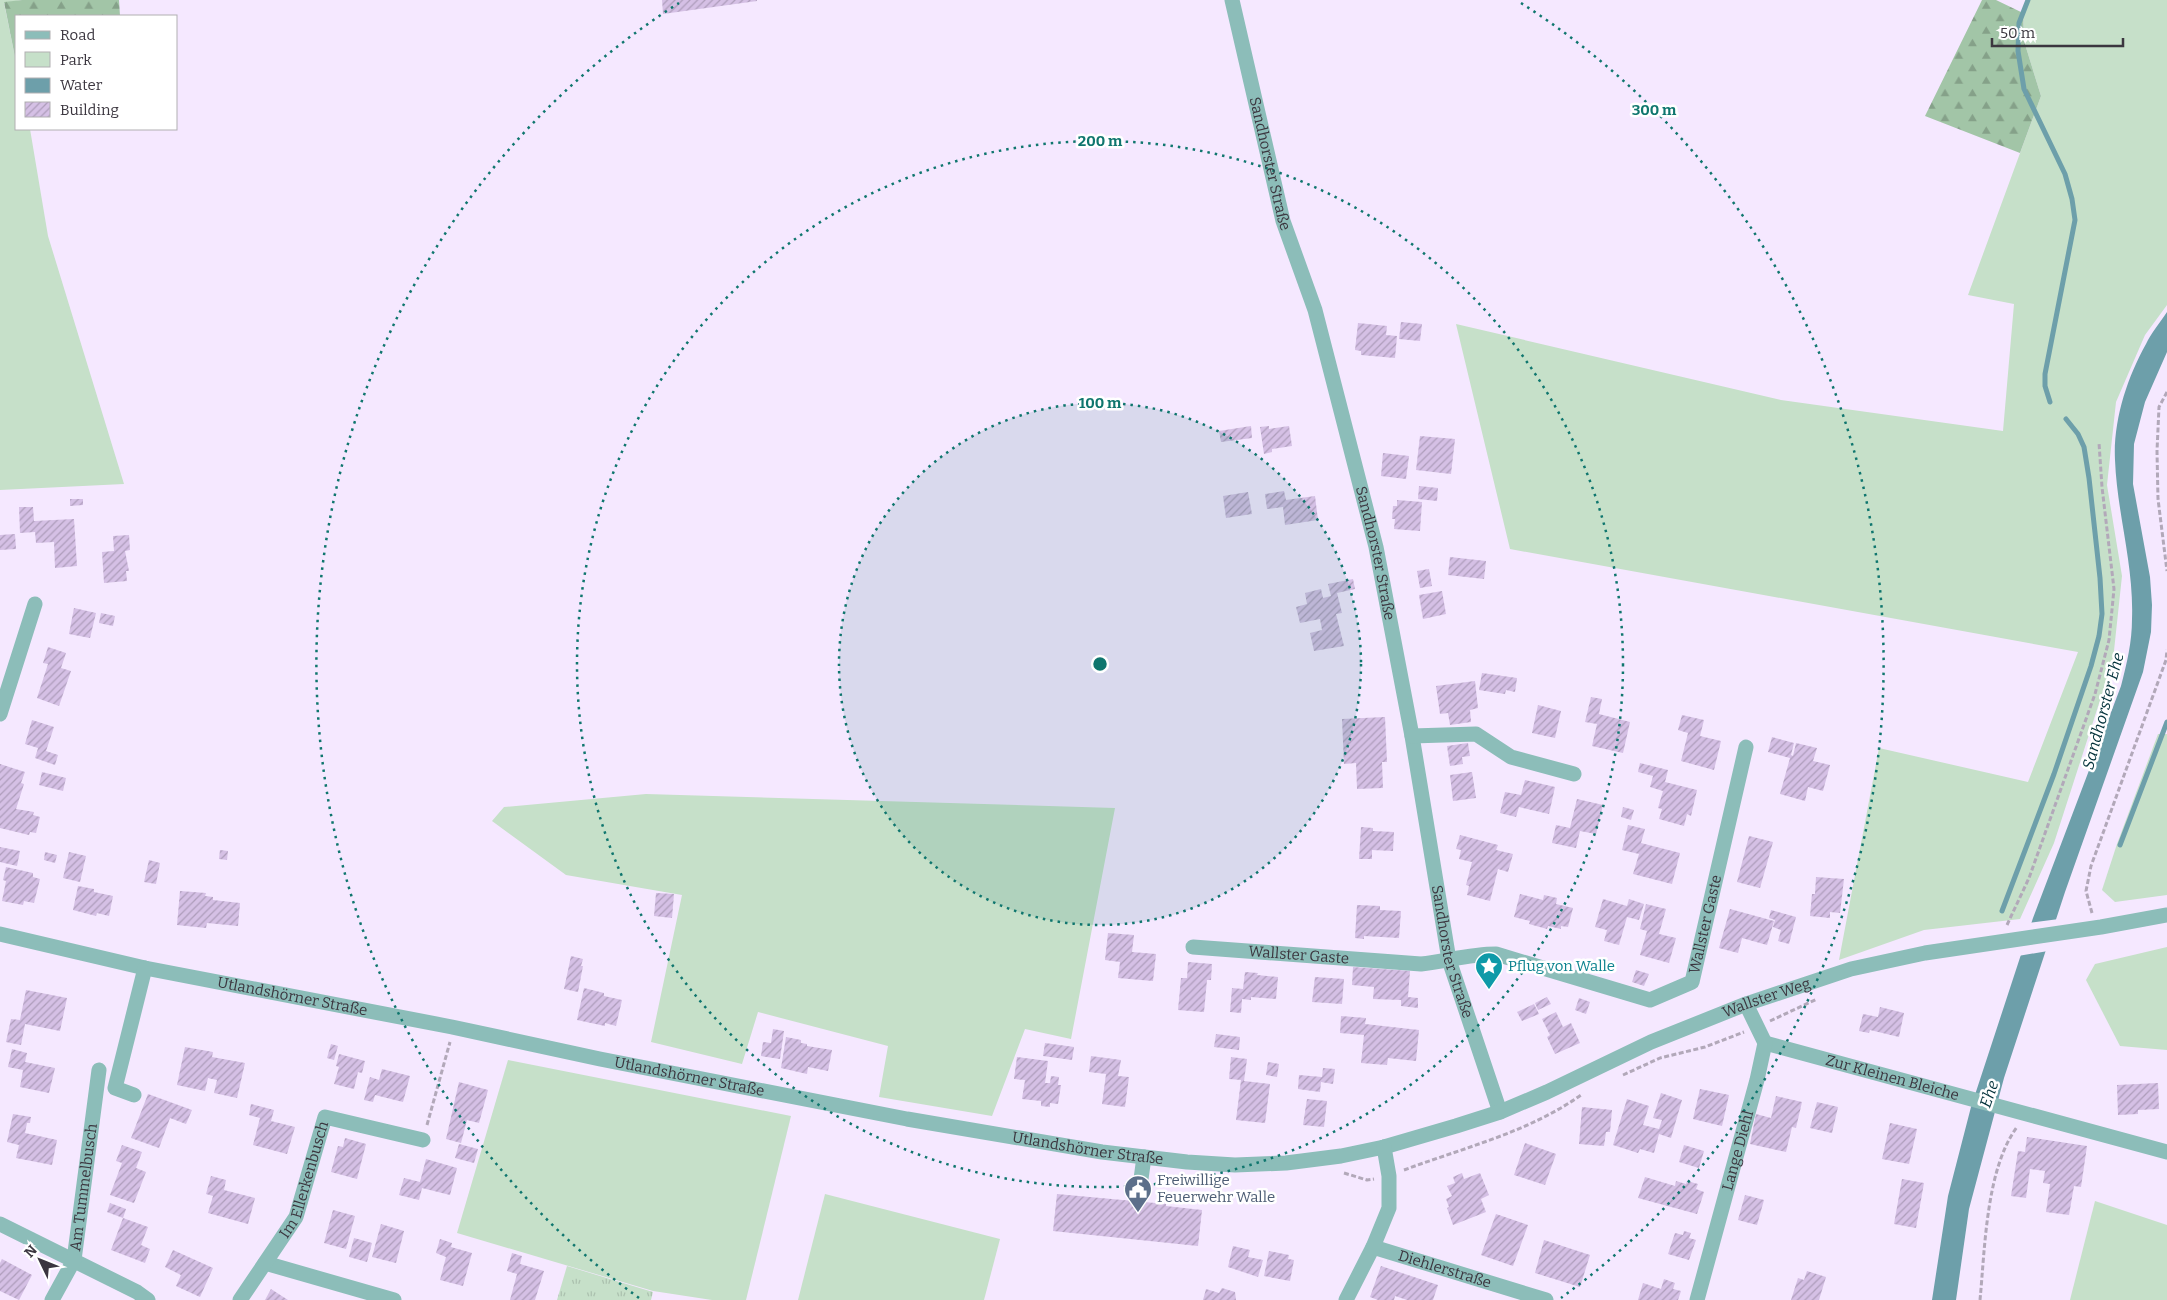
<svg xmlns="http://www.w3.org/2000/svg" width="2167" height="1300" font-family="Bitter,serif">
	<defs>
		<pattern id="forest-firs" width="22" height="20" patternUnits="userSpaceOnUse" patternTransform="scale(1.25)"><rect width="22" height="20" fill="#a2c5a7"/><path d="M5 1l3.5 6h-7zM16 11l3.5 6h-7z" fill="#85a189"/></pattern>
		<pattern id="park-tufts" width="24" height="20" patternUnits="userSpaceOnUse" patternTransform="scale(1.25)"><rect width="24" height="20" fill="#c6e0c9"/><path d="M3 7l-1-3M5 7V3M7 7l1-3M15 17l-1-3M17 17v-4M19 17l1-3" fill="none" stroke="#abc1ae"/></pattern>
		<pattern id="building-hatch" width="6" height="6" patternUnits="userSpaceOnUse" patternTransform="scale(1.25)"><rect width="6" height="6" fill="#d5c0e5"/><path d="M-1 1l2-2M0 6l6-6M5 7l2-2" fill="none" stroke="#ae9dbb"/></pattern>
	</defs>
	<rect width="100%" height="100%" fill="#f5e8ff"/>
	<g fill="#c6e0c9">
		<path d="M0,0H22L4,3L16,62V129H30L48,236L124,484L0,490Z"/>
		<path d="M2029,0H2167V305L2145,335L2116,402L2107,485L2122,576L2113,660L2054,843L2020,919L1924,930L1839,960L1879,748L2028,782L2078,652L1510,549L1456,324L1781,400L2003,431L2014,304L1968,295L2041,96L2024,41L2023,13Z"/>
		<path d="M2158,734H2167V895L2115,902L2102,890L2117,844Z"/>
		<path d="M646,794L1115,808L1071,1039L1025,1029L992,1116L879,1097L888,1046L758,1012L742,1064L651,1042L682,895L566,875L492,821L504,807Z"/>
		<path d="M2167,947V1050L2120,1046L2086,980L2095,964Z"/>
		<path d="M508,1060L791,1116L746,1300H712L653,1291L457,1233Z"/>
		<path d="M825,1194L1000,1239L984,1300H798Z"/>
		<path d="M2095,1201L2167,1225V1300H2070Z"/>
	</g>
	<g fill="url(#forest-firs)">
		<path d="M22,0H119L120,16H16V62L4,2Z"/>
		<path d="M1982,0H1996L2023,13L2024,41L2041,96L2020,153L1925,116Z"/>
	</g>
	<path fill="url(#park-tufts)" d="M567,1266L653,1292L651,1300H557Z"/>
	<path fill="#6d9faa" d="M2167,312V352L2145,402L2134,444L2133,484L2150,577L2152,605L2151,632L2143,672L2065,892L2004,1078L1969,1209L1956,1300H1932L1948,1196L1971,1107L2033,918L2121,686C2127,663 2132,642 2132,619C2134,565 2117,513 2115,460C2113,421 2127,378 2146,344C2151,333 2160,323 2167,312Z"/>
	<path fill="#f5e8ff" d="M2059,919L2048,951L2018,956L2028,923Z"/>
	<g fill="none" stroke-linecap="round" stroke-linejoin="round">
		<g stroke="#6d9faa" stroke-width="5">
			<path d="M2028,0L2019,23L2018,51L2024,89L2065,174L2072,199L2075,220L2045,374V386L2050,402"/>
			<path d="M2120,845L2167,722"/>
			<path d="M2002,911L2054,774L2091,666L2099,636L2102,614L2100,578L2089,478L2084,447L2078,434L2066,419"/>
		</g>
	</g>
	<g fill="url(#building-hatch)">
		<path d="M662,0H757V1L663,14Z"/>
		<path d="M1401,322L1422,324L1420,341L1399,339Z"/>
		<path d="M1358,323L1387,326L1386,335L1397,336L1395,358L1361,355V351L1355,350Z"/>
		<path d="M1251,426L1252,438L1221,442L1219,431Z"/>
		<path d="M1269,426V429L1289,426L1292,446L1272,449V452L1264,454L1260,427Z"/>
		<path d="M1420,436L1455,439L1451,474L1416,470Z"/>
		<path d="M1383,453L1409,456L1406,479L1381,476Z"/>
		<path d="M1419,486L1438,488L1437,501L1418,499Z"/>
		<path d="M1284,491L1286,500L1315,496L1318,520L1285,525L1283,507L1267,509L1265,494Z"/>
		<path d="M1248,492L1252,514L1226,518L1223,496Z"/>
		<path d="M70,499H83V505L70,506Z"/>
		<path d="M1397,500L1422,502L1420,531L1394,529L1395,519H1392L1393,506H1397Z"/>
		<path d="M19,507H33L34,521L74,519L77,566L55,568L54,542L36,543L35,532L20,533Z"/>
		<path d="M15,534L16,549L0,550V535Z"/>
		<path d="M129,535L130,550L125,551L129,571H126L127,581L104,583L102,552L114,551L113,536Z"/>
		<path d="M1450,557L1486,561L1484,579L1448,575Z"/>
		<path d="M1429,569L1432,586L1420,588L1417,571Z"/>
		<path d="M1353,579L1355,589L1337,593L1342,613L1336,614L1344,646L1314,651L1310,633L1322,630L1320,619L1300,623L1296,607L1307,604L1305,593L1321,589L1323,598L1331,596L1328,584Z"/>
		<path d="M1442,591L1446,614L1423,619L1419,595Z"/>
		<path d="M74,608L96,613L90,638L69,634Z"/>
		<path d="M101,613L115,616L113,626L99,623Z"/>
		<path d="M48,647L66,653L61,668L71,671L59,706L37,698L48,664L43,663Z"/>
		<path d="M1482,673L1517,678L1515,692L1506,690L1505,694L1479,690Z"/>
		<path d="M1475,681L1478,708L1470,710L1471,722L1450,725L1448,713L1440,714L1436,686Z"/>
		<path d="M1591,697L1602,699L1599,714L1630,722L1623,753L1592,746L1597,724L1585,722Z"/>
		<path d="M1538,705L1561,711L1555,738L1532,733Z"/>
		<path d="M1682,715L1704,720L1700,736L1721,741L1714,770L1681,761L1688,733L1678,730Z"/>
		<path d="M1385,717L1387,762H1382L1383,788L1357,789L1356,763L1344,764L1342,719Z"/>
		<path d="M32,720L54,727L46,751L58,755L55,765L35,758L38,748L25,744Z"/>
		<path d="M1772,737L1794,743L1791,755L1793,756L1796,743L1817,748L1813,761L1830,765L1823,791L1808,787L1805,801L1780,794L1790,758L1768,752Z"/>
		<path d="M1468,743L1470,756L1462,757L1463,764L1450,766L1447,746Z"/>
		<path d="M1640,763L1668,770L1665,782L1697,790L1691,816L1687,814L1684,826L1659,819L1662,809L1658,808L1663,791L1650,787L1653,776L1638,772Z"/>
		<path d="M0,764L25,772L21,783L24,784L16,809L34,812L33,815L40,817L36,833L30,832L29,835L0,828Z"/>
		<path d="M42,772L66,778L63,791L39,785Z"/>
		<path d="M1472,772L1476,798L1453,801L1450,775Z"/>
		<path d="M1525,780L1555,787L1549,814L1519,807L1516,817L1500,813L1505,792L1521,795Z"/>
		<path d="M1577,799L1603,805L1596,834L1580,831L1576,848L1552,843L1556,825L1570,828Z"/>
		<path d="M1623,807L1634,810L1631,820L1621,817Z"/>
		<path d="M1628,825L1645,829L1641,843L1680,853L1672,884L1633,874L1639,854L1622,850Z"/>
		<path d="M1361,827L1373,828V831L1394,832L1393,851L1372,850V859H1359Z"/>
		<path d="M1460,835L1498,845L1496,850L1513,854L1508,872L1498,869L1490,901L1467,895L1469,886L1466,885L1472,862L1459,859L1461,850L1456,849Z"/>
		<path d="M1749,836L1773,842L1760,888L1737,882Z"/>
		<path d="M0,847L20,851L17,866L0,862Z"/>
		<path d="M220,850L228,851L227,860L219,859Z"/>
		<path d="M45,852L57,855L55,863L44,860Z"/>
		<path d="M69,852L86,856L80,882L63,878Z"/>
		<path d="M149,860L160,863L156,884L144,882Z"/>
		<path d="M6,867L33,873V877L40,879L34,903L24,901L23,905L2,901L6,881L3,880Z"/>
		<path d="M1816,877L1844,879L1840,913L1830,912V918L1810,916L1812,894H1815Z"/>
		<path d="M78,886L94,889V892L113,896L109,916L97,913L96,916L73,910Z"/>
		<path d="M180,891L206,893L205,896L213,897V900L240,903L238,926L207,923L206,928L177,925Z"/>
		<path d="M656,893L674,894L672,918L654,916Z"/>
		<path d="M1520,894L1543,900L1544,895L1557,898L1556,904L1573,908L1568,927L1561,926V929L1548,926L1547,929L1529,924L1530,921L1514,917Z"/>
		<path d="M1603,899L1627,906L1629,899L1644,904L1639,920L1627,917L1619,945L1604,941L1607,930L1595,927Z"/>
		<path d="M1646,904L1666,909L1659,934L1676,938L1669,963L1640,955L1647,931L1640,929Z"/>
		<path d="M1357,905L1380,906V910L1401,911L1399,938L1364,936V939L1355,938Z"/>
		<path d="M1730,909L1774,921L1767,945L1742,938L1738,953L1719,948Z"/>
		<path d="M1771,910L1796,917L1789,944L1778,941L1781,930L1773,927L1775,920L1769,918Z"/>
		<path d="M1108,933L1134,935L1132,952L1156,954L1153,981L1118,978L1120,962L1105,960Z"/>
		<path d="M571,956L583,959L581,966H583L578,992L564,989Z"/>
		<path d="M1188,962L1212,964L1211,980H1207L1204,1012L1178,1010L1181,978H1187Z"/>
		<path d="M1353,967L1410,971L1408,997L1418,998V1008L1401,1006V1000L1373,999L1374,987L1352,985Z"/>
		<path d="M1636,970L1649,974L1644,986L1632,982Z"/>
		<path d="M1245,972L1258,973L1257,975L1278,977L1276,999L1251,997V1000L1242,999L1241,1013L1230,1012L1232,988L1243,989Z"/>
		<path d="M1315,977L1344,979L1342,1004L1312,1002Z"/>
		<path d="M584,988L604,993V996L622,1000L616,1026L605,1023V1026L577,1020Z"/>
		<path d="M26,990L67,998L60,1031L25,1024L21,1045L6,1042L11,1019L20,1020Z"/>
		<path d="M1547,997L1551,1004L1538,1010L1535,1003Z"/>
		<path d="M1579,998L1590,1002L1586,1014L1575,1010Z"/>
		<path d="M1534,1004L1539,1014L1522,1021L1517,1012Z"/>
		<path d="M1880,1007L1904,1013L1899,1037L1870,1030L1869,1033L1859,1031L1863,1014L1878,1017Z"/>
		<path d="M1556,1012L1563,1027L1571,1023L1580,1043L1555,1054L1547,1037L1550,1035L1542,1019Z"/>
		<path d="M1341,1016L1366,1018L1365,1024L1419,1030L1416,1061L1388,1058L1387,1065L1361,1063L1364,1035L1340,1033Z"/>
		<path d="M773,1029L784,1031L780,1059L761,1056L763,1042L771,1043Z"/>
		<path d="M1216,1034L1240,1037L1239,1050L1214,1047Z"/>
		<path d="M786,1037L801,1040V1043L807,1044V1046L832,1050L828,1071L808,1067L807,1074L781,1068Z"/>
		<path d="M1045,1043L1074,1047L1072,1060L1043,1056Z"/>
		<path d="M331,1044L338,1046L334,1060L327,1058Z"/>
		<path d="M185,1047L213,1052L212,1057L245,1063L237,1098L214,1093L217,1080L208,1078L205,1091L177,1085Z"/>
		<path d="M12,1049L27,1053L25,1062L55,1068L49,1093L20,1087L23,1070L8,1067Z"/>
		<path d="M339,1054L365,1061L362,1073L358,1072L354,1089L334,1084L339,1067L336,1066Z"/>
		<path d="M1091,1056L1121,1060L1118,1076L1129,1077L1125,1107L1102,1104L1106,1074L1089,1072Z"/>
		<path d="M1017,1057L1048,1061L1045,1083H1050L1051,1076L1059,1077L1058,1085H1061L1058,1104L1050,1103V1107L1041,1106V1101L1022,1099L1025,1080L1014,1079Z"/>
		<path d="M1231,1057L1247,1059L1244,1081L1270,1084L1265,1123L1236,1120L1241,1080L1229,1079Z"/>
		<path d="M1268,1062L1279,1064L1277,1077L1266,1075Z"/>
		<path d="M1323,1068L1335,1069L1333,1084L1321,1082L1320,1092L1298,1089L1299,1075L1322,1077Z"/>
		<path d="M382,1069L410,1076L403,1102L375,1095L373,1102L364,1100L370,1077L379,1080Z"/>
		<path d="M459,1082L488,1090L479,1123L467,1120L461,1143L446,1139Z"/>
		<path d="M2158,1083L2159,1109L2138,1110V1114L2118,1115L2117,1085Z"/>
		<path d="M1700,1089L1729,1095L1722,1126L1693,1119Z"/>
		<path d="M1661,1093L1682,1100L1671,1138L1659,1134L1654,1153L1640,1149L1638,1153L1613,1145L1627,1099L1649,1106L1643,1125L1659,1129L1662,1120L1653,1118Z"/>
		<path d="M148,1094L192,1110L186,1124L170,1118L159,1148L131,1138Z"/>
		<path d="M1776,1096L1802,1102L1796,1128L1792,1127L1786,1152L1750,1144L1756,1114L1771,1118Z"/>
		<path d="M1307,1099L1327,1101L1324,1127L1303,1125Z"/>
		<path d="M1817,1102L1838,1107L1832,1133L1810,1128Z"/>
		<path d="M251,1104L274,1110L271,1121L295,1127L287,1154L253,1145L260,1118L249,1115Z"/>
		<path d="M1582,1107L1612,1110L1610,1132H1606L1604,1146L1579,1144Z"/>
		<path d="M13,1114L31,1117L30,1123H27L25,1133L57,1140L52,1165L16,1158L19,1145L7,1142Z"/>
		<path d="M1890,1123L1917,1129L1909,1164L1882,1159Z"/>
		<path d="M2027,1137L2087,1146L2081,1187L2074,1186L2069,1215L2046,1212L2050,1184L2043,1183L2045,1171L2030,1169L2026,1198L2011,1196L2018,1151L2025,1152Z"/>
		<path d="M345,1138L366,1144L357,1179L331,1172L338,1146L343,1147Z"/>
		<path d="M1525,1143L1556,1154L1545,1185L1514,1175Z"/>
		<path d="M459,1144L478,1149L474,1163L455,1158Z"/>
		<path d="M122,1145L142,1152L136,1168L146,1172L134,1203L110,1195L122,1163L116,1161Z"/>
		<path d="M1684,1145L1704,1151L1699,1168L1679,1162Z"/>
		<path d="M426,1159L457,1168L450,1195L422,1188L419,1200L399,1195L404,1178L420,1182Z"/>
		<path d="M1462,1173L1464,1179L1480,1173L1489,1195L1481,1199L1486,1212L1453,1225L1447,1208L1449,1207L1446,1199L1452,1196L1447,1186L1455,1183L1453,1177Z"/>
		<path d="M211,1176L226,1180L224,1190L255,1198L248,1224L208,1213L213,1196L206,1194Z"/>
		<path d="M1645,1177L1675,1186L1676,1181L1686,1184L1687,1181L1698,1184L1696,1189L1704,1192L1697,1214L1638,1198Z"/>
		<path d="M1902,1179L1924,1183L1916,1228L1894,1224Z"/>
		<path d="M1057,1194L1166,1204V1206L1202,1210L1198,1246L1053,1231Z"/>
		<path d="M1745,1195L1764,1200L1757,1225L1738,1220Z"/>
		<path d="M110,1203L126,1209L123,1218L107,1212Z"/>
		<path d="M333,1210L355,1216L346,1249L324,1243Z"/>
		<path d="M1496,1214L1528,1225L1513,1266L1481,1255Z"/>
		<path d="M123,1218L148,1227L141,1245L150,1249L145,1263L111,1250Z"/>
		<path d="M381,1224L404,1231L396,1263L372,1257Z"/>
		<path d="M1684,1231L1691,1233L1689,1238L1696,1240L1689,1260L1668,1254L1675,1233L1683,1235Z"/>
		<path d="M354,1238L372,1243L367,1262L349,1257Z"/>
		<path d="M440,1239L452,1243L451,1247L472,1253L463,1286L440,1280L446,1257L436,1253Z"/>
		<path d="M1544,1240L1590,1255L1580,1287L1535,1273Z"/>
		<path d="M1233,1246L1250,1250L1248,1257L1263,1260L1258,1277L1228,1267Z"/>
		<path d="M173,1250L213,1268L200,1297L176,1286L181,1275L165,1267Z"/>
		<path d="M1269,1251L1289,1255L1288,1259L1294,1260L1290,1281L1264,1276Z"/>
		<path d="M512,1253L522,1256L520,1264L544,1271L535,1300H510L517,1274L507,1271Z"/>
		<path d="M2,1259L32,1275L19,1300L0,1291V1263Z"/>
		<path d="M1381,1266L1438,1285L1433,1300H1407L1395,1296L1394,1300H1378L1370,1297Z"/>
		<path d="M1807,1271L1826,1277L1819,1300H1791L1798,1278L1804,1280Z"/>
		<path d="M1664,1279L1675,1283L1673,1289L1681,1291L1678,1300H1638L1643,1283L1661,1289Z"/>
		<path d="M1222,1288L1235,1292L1236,1300H1203L1206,1289L1219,1293Z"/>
		<path d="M271,1289L288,1300H265Z"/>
	</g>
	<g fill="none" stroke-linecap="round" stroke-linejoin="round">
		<g stroke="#b2a8b9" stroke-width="3" stroke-dasharray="5 2.5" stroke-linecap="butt">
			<path d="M2167,392L2159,407L2157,451L2158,499L2167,571"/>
			<path d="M2092,913L2086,891L2091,866L2166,660L2167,650"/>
			<path d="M2007,925L2029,878L2095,694L2109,640L2114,589L2102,487L2099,443"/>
			<path d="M1770,1021L1817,999"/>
			<path d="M1623,1075L1660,1058L1705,1047L1744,1032"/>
			<path d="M427,1125L450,1042"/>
			<path d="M1404,1170C1463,1148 1529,1132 1581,1095"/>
			<path d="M1344,1173L1367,1180L1374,1179"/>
			<path d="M1980,1300C1985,1248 1986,1169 2017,1127"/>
		</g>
		<g stroke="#8cbdb9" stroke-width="15">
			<path id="s1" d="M1232,0L1283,221L1315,310L1376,547L1412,736L1449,960L1500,1112"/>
			<path d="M0,714L35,604"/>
			<path d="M1412,736L1476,734L1511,757L1574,774"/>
			<path id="s2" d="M0,934L145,968L452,1027L600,1059L907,1119L1102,1152L1187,1162L1235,1165L1286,1163L1341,1156L1384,1147L1456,1126L1500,1112L1547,1092L1651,1042L1746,1004L1851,969L1925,953L2101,927L2167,915"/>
			<path id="s3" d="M1193,947L1421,964C1447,961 1470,954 1496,954L1650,1000L1692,982L1746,747"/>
			<path id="s4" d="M1765,1043L2167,1152"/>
			<path d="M134,1095L115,1088L145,968"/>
			<path d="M1138,1201L1144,1157"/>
			<path d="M0,1224L137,1292L148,1300"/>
			<path id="s5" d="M1373,1247L1546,1300"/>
			<path d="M265,1263L394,1300"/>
			<path id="s6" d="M52,1300L74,1260L99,1070"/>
			<path id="s7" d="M240,1300L296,1217L325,1117L423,1140"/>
			<path d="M1346,1300L1373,1247L1389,1208V1176L1384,1147"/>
			<path id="s8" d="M1697,1300L1757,1080L1765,1043L1746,1004"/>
		</g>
	</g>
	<circle cx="1100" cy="664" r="261" fill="#0f766e" fill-opacity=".12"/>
	<g fill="none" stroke="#0f766e" stroke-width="2.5" stroke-dasharray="2.5 5">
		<circle cx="1100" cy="664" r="261"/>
		<circle cx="1100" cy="664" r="523"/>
		<path d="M639 1298A784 784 0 0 1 679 3M1521 3A784 784 0 0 1 1561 1298"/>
	</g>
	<defs>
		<g id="sight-pin" transform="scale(1.4375)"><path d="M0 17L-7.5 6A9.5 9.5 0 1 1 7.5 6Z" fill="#0f9aa8" stroke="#fff"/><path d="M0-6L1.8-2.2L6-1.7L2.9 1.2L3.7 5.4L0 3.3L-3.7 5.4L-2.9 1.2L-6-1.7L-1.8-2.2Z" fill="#fff"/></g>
		<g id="civic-pin" transform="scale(1.4375)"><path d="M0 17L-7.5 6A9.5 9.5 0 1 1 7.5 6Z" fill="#5c6f8a" stroke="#fff"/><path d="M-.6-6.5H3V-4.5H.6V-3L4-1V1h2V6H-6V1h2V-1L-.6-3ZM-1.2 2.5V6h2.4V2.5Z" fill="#fff"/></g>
	</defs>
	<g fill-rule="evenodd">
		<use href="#sight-pin" x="1489" y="966"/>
		<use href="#civic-pin" x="1138" y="1189"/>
	</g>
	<g text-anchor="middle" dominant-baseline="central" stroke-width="5" stroke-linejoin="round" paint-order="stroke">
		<g font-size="15" fill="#3b363f" stroke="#fff">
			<text stroke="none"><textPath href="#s1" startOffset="168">Sandhorster Straße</textPath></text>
			<text stroke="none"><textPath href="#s1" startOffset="572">Sandhorster Straße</textPath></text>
			<text stroke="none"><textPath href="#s3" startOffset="570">Wallster Gaste</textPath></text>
			<text stroke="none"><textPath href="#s1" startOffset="978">Sandhorster Straße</textPath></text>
			<text stroke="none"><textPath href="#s3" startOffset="106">Wallster Gaste</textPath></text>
			<text stroke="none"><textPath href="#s2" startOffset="299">Utlandshörner Straße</textPath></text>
			<text stroke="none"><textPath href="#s2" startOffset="1819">Wallster Weg</textPath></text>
			<text stroke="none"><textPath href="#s2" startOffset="704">Utlandshörner Straße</textPath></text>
			<text stroke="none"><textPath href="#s4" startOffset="132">Zur Kleinen Bleiche</textPath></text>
			<text stroke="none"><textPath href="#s2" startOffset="1109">Utlandshörner Straße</textPath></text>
			<text stroke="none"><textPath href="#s8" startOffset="155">Lange Diehl</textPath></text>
			<text stroke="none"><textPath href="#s7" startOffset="138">Im Ellerkenbusch</textPath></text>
			<text stroke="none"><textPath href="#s6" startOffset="119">Am Tummelbusch</textPath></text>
			<text stroke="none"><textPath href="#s5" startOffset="75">Diehlerstraße</textPath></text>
		</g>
		<g font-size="15" fill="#0d838f" stroke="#fff" text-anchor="start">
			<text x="1508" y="966">Pflug von Walle</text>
		</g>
		<g font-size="15" fill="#4e5e75" stroke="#fff" text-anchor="start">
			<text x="1157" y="1180">Freiwillige<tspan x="1157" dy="17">Feuerwehr Walle</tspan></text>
		</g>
		<g font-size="16" font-style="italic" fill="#003039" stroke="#fff">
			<text transform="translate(2103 711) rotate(-75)">Sandhorster Ehe</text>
			<text transform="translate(1989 1094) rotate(-71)">Ehe</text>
		</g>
	</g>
	<circle cx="1100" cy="664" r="8" fill="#0f766e" stroke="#fff" stroke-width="2.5"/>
	<g font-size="15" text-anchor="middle" font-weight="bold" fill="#0f766e" stroke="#fff" stroke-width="5" stroke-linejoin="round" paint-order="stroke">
		<text x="1654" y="115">300 m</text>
		<text x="1100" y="146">200 m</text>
		<text x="1100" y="408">100 m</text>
	</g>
	<rect x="15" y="15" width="162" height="115" fill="#ffffff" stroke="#b1afb2"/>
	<rect x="25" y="31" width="25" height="8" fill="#8cbdb9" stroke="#b1afb2"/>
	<text x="60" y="40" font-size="15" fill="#3b363f">Road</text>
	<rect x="25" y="52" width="25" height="15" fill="#c6e0c9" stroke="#b1afb2"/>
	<text x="60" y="65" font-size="15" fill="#3b363f">Park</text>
	<rect x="25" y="78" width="25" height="15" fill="#6d9faa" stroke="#b1afb2"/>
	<text x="60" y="90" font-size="15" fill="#3b363f">Water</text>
	<rect x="25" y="102" width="25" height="15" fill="url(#building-hatch)" stroke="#b1afb2"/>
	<text x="60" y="115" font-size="15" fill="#3b363f">Building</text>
	<g transform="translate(40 1260) rotate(313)" stroke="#ffffff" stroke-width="4" paint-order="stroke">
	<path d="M0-4L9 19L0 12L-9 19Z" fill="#3b363f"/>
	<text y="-8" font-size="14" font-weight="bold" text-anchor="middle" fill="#3b363f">N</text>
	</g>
	<path d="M1992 38v8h131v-8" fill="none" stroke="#3b363f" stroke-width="2.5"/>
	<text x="2000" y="38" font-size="15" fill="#3b363f" stroke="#ffffff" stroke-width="4" paint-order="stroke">50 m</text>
</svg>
